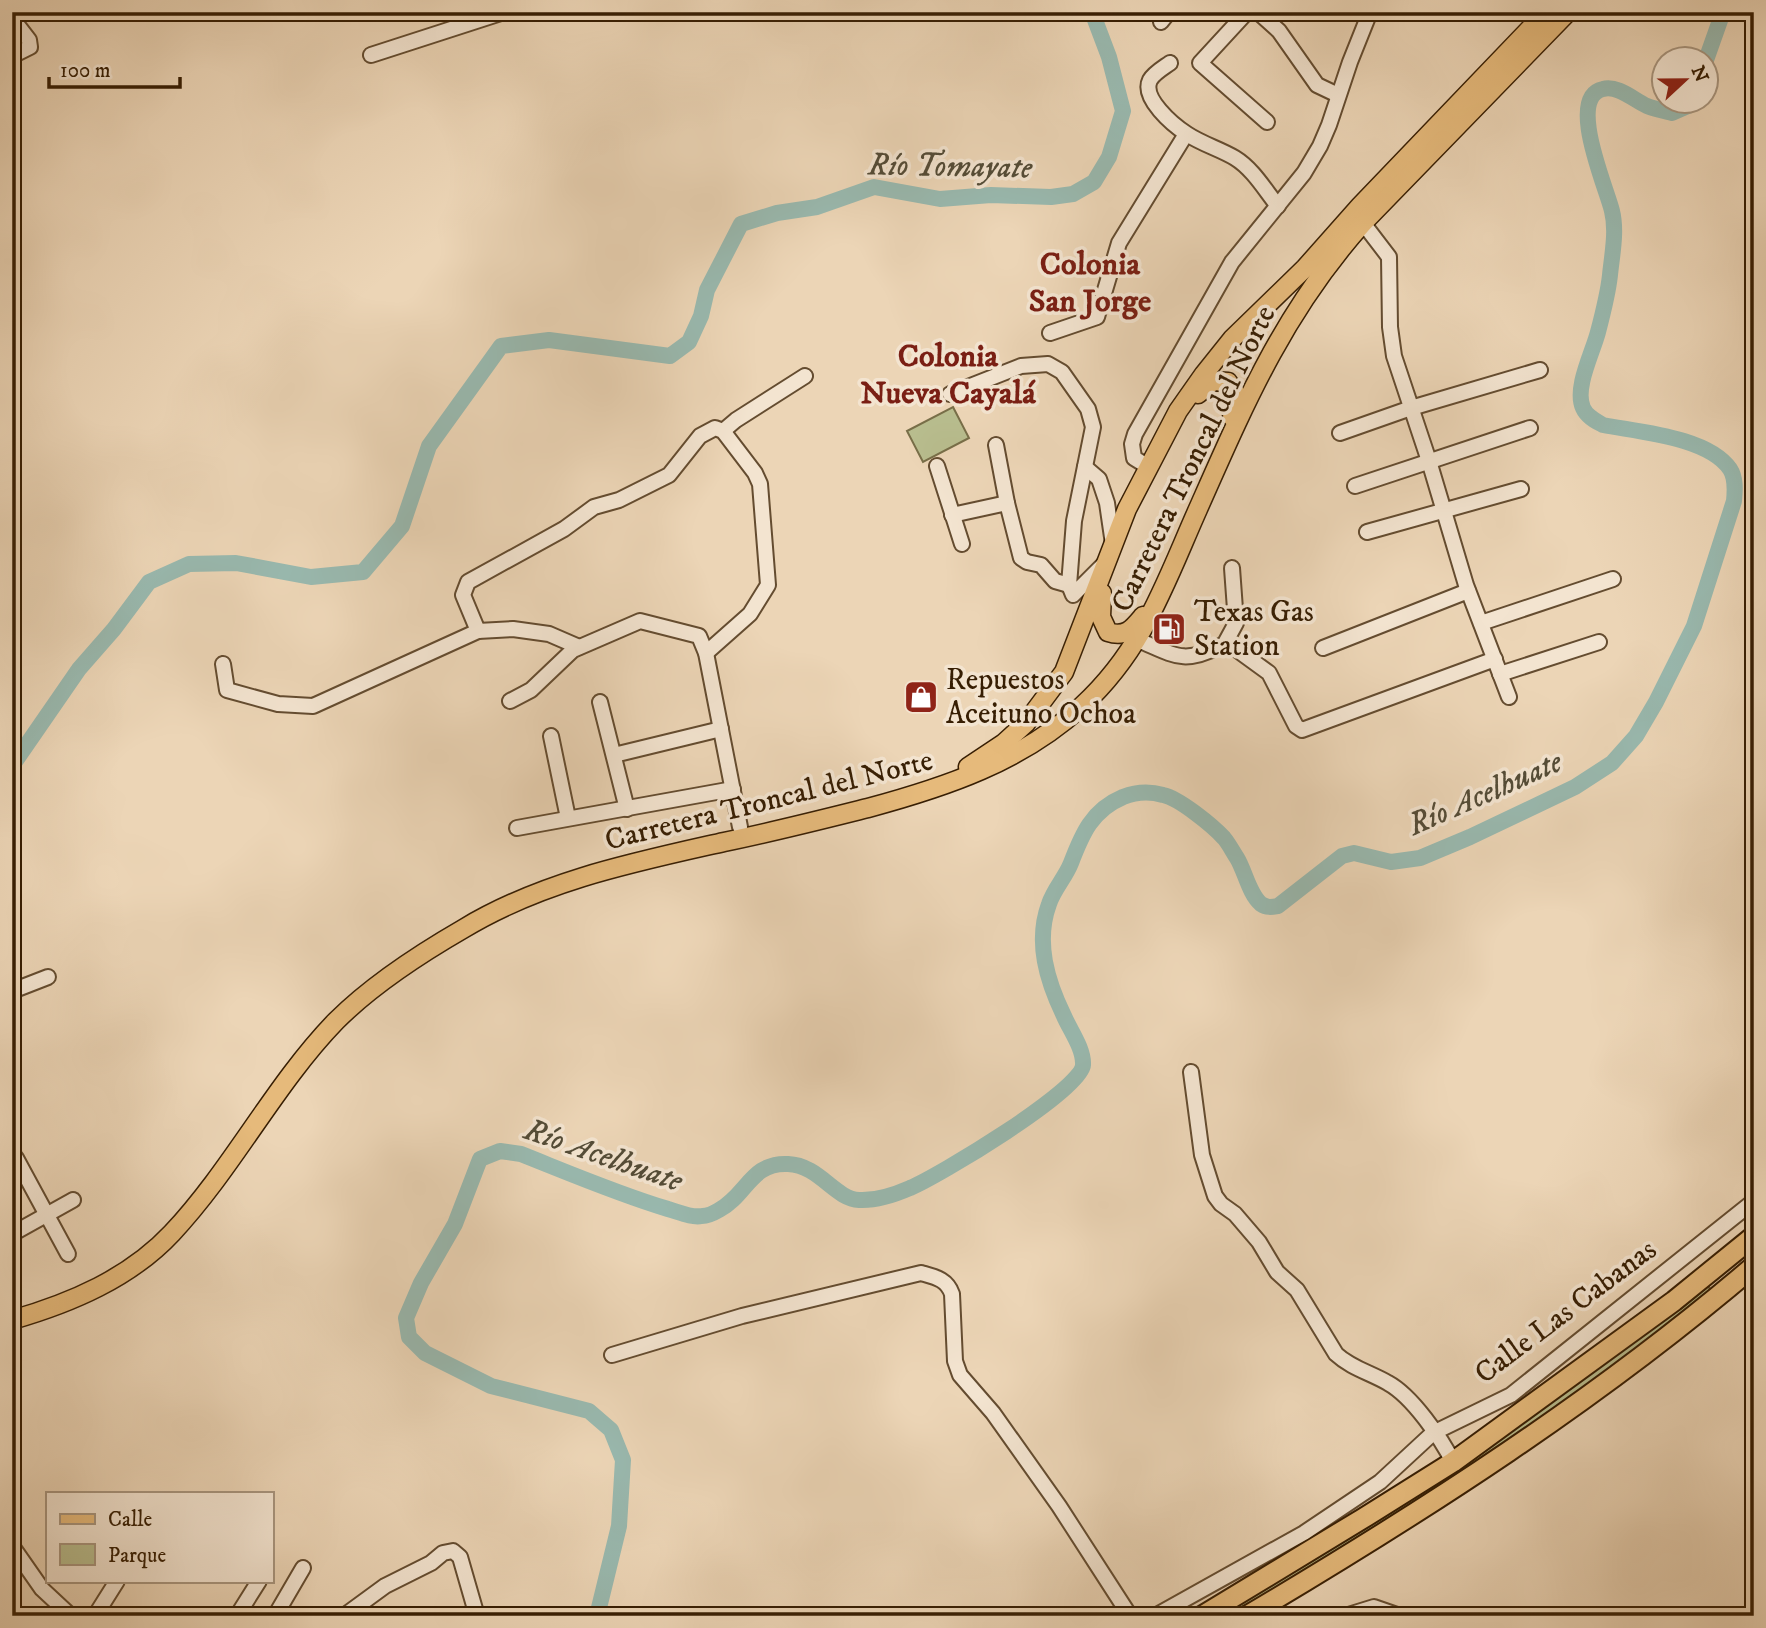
<svg xmlns="http://www.w3.org/2000/svg" width="1766" height="1628" font-family="'IM FELL DW Pica',serif">
	<rect width="100%" height="100%" fill="#ecd5b6"/>
	<filter id="stains"><feTurbulence type="fractalNoise" baseFrequency=".00286" numOctaves="4"/><feColorMatrix values="0 0 0 0 .2 0 0 0 0 .09 0 0 0 0 .02 0 0 0 .5 -.17"/></filter>
	<radialGradient id="worn" r=".72"><stop offset=".6" stop-color="#630" stop-opacity="0"/><stop offset="1" stop-color="#630" stop-opacity=".3"/></radialGradient>
	<g fill="#b8bd8e" stroke="#786e48" stroke-width="2">
		<path d="M953,407L969,438L923,462L907,431Z"/>
		<path d="M1708,1285L1711,1292L1591,1386L1349,1549L1234,1616H1210Z"/>
	</g>
	<g fill="none" stroke-linecap="round" stroke-linejoin="round">
		<g stroke="#99b9af" stroke-width="16">
			<path d="M1706,60L1723,12"/>
			<path d="M12,766L79,669L114,629L149,582L189,564L236,563L311,577L363,572L402,526L429,446L501,346L549,340L670,356L689,342L701,316L707,290L741,224L777,213L817,207L874,187L940,199L991,195L1051,197L1073,194L1094,182L1109,157L1123,111L1109,57L1092,12"/>
			<path d="M597,1616L619,1526L623,1460L611,1430L589,1411L491,1386L425,1353L409,1337L406,1318L421,1283L455,1224L480,1159L500,1151L521,1154C569,1173 618,1194 668,1209C679,1212 691,1218 702,1216C707,1216 714,1213 719,1210C747,1195 751,1162 788,1164C819,1165 835,1199 859,1200C876,1201 894,1195 910,1188C937,1177 1082,1090 1083,1065C1084,1049 1070,1030 1064,1016C1047,981 1035,942 1049,904C1054,889 1065,878 1071,863C1082,834 1092,810 1123,797C1136,792 1149,791 1163,795C1179,798 1213,826 1224,838C1229,844 1233,852 1237,858C1245,871 1249,894 1261,904C1267,908 1272,907 1278,906L1342,856L1354,853L1391,862L1420,858L1470,837L1575,787L1612,763L1636,736L1656,702L1694,626L1734,501C1735,491 1736,478 1730,469C1708,437 1639,432 1603,425C1596,421 1587,417 1583,408C1574,388 1593,352 1598,332C1603,313 1608,294 1610,275C1612,255 1617,231 1612,211C1607,189 1566,97 1603,89C1618,85 1634,100 1647,106C1655,109 1664,111 1672,113L1688,106L1691,102"/>
		</g>
		<g stroke="#644c30" stroke-width="18">
			<g id="minor">
				<path d="M1247,12L1200,63L1267,122"/>
				<path d="M1258,12L1279,31L1317,85L1338,95"/>
				<path d="M12,18L29,40L30,47L12,56"/>
				<path d="M1161,22L1169,12"/>
				<path d="M371,55L504,12"/>
				<path d="M1170,63C1163,68 1154,73 1150,80C1141,98 1173,125 1187,134C1202,144 1220,149 1235,158C1253,169 1265,190 1278,206"/>
				<path d="M1363,223L1389,257L1390,327L1394,356L1429,461L1466,585L1509,697"/>
				<path d="M1050,333L1097,317L1119,243L1186,134"/>
				<path d="M950,394L1021,366L1048,364L1062,372L1088,409L1093,427L1074,521L1069,585L1073,595L1107,561"/>
				<path d="M723,431L736,420L805,376"/>
				<path d="M1340,433L1411,408L1540,370"/>
				<path d="M996,445L1007,503L1021,558L1027,562L1041,565L1055,581L1069,585"/>
				<path d="M937,466L962,544"/>
				<path d="M1147,466L1134,458L1132,444L1135,434L1232,262L1304,173L1320,146L1329,125L1350,62L1370,12"/>
				<path d="M1085,467L1099,479L1107,503L1113,544"/>
				<path d="M1355,486L1530,428"/>
				<path d="M952,515L1007,503"/>
				<path d="M1367,532L1521,489"/>
				<path d="M1481,623L1613,579"/>
				<path d="M478,631L463,595L468,582L564,529L594,507L619,500L669,475L700,436L715,428L723,431L755,473L760,484L768,585L750,614L706,653"/>
				<path d="M1138,640C1174,655 1183,665 1220,646L1236,649L1269,673L1296,726L1302,730L1495,659"/>
				<path d="M1224,645L1236,623L1232,568"/>
				<path d="M1323,648L1468,591"/>
				<path d="M223,664L227,690L278,704L313,706L478,631L513,629L549,634L579,647"/>
				<path d="M1500,674L1599,642"/>
				<path d="M510,701L531,690L573,650L640,621L699,636L706,653L740,827"/>
				<path d="M600,702L627,809"/>
				<path d="M551,736L568,818"/>
				<path d="M614,755L721,729"/>
				<path d="M517,828L733,789"/>
				<path d="M12,991L48,977"/>
				<path d="M1191,1072L1202,1155L1215,1196L1221,1204L1235,1214L1259,1242L1277,1272L1297,1290L1336,1354C1351,1368 1371,1373 1388,1383C1412,1396 1441,1438 1453,1462"/>
				<path d="M16,1158L68,1254"/>
				<path d="M12,1234L73,1200"/>
				<path d="M612,1355L742,1316L921,1273C935,1277 947,1279 952,1294L955,1361L960,1375L993,1413L1059,1506L1130,1616"/>
				<path d="M12,1546L42,1589L71,1616"/>
				<path d="M95,1616L117,1581"/>
				<path d="M237,1616L259,1581"/>
				<path d="M275,1616L303,1568"/>
				<path d="M344,1616L385,1586L431,1563L443,1553L453,1551L460,1557L477,1616"/>
				<path d="M1155,1616L1304,1533L1380,1482L1433,1433L1511,1395L1754,1201"/>
				<path d="M1345,1616L1374,1607L1400,1616"/>
			</g>
		</g>
		<g stroke="#371e03" stroke-width="21">
			<g id="major">
				<path d="M1198,394L1213,381L1228,382L1236,394L1232,417"/>
				<path d="M1102,593L1101,617L1108,632C1126,638 1133,628 1143,616"/>
				<path d="M968,767L1004,743L1026,723L1064,672L1127,509L1178,411L1204,374L1232,339L1305,268L1360,206L1546,12"/>
				<path d="M12,1320C71,1303 130,1278 172,1233C233,1168 274,1085 336,1021C372,985 418,955 463,929C542,881 635,862 724,842C773,832 820,820 868,808C946,787 1021,762 1082,706C1144,649 1165,583 1198,509C1245,403 1284,311 1363,223L1568,12"/>
			</g>
		</g>
		<g stroke="#371e03" stroke-width="23">
			<g id="highway">
				<path d="M1202,1616L1362,1519L1453,1462L1674,1301L1754,1236"/>
				<path d="M1247,1616C1424,1511 1597,1400 1754,1266"/>
			</g>
		</g>
		<use href="#minor" stroke="#f3e4d0" stroke-width="14"/>
		<use href="#major" stroke="#e6ba7b" stroke-width="18"/>
		<use href="#highway" stroke="#e6ba7b" stroke-width="19"/>
	</g>
	<defs>
		<g id="fuel-square" transform="scale(1.75)"><rect x="-9" y="-9" width="18" height="18" rx="4" fill="#8f2418" stroke="#f3e4d0"/><path d="M-5.5-6h7V0h2V4h1.3V-2.5L3-4.5l.8-.8L6-3V5H2.5V1h-1V6h-7ZM-4.2-4.7v3.2H.2V-4.7Z" fill="#fff"/></g>
		<g id="shop-square" transform="scale(1.75)"><rect x="-9" y="-9" width="18" height="18" rx="4" fill="#8f2418" stroke="#f3e4d0"/><path d="M-5-2.5h2.3a2.7 3.5 0 0 1 5.4 0H5L5.5 6h-11ZM-1.5-2.5h3a1.5 2.3 0 0 0-3 0Z" fill="#fff"/></g>
	</defs>
	<g fill-rule="evenodd">
		<use href="#fuel-square" x="1169" y="629"/>
		<use href="#shop-square" x="921" y="697"/>
	</g>
	<g text-anchor="middle" dominant-baseline="central" stroke-width="7" stroke-linejoin="round" paint-order="stroke">
		<g font-size="30" fill="#371e03" stroke="#f3e4d0">
			<text transform="translate(1194 459) rotate(-64)">Carretera Troncal del Norte</text>
			<text transform="translate(769 801) rotate(-14)">Carretera Troncal del Norte</text>
			<text transform="translate(1566 1312) rotate(-37)">Calle Las Cabanas</text>
		</g>
		<g font-size="30" fill="#371e03" stroke="#f3e4d0" text-anchor="start">
			<text x="1194" y="612">Texas Gas<tspan x="1194" dy="34">Station</tspan></text>
			<text x="946" y="680">Repuestos<tspan x="946" dy="34">Aceituno Ochoa</tspan></text>
		</g>
		<g font-size="32" font-style="italic" fill="#544c37" stroke="#f3e4d0">
			<text transform="translate(950 167) rotate(1)">Río Tomayate</text>
			<text transform="translate(1485 794) rotate(-24)">Río Acelhuate</text>
			<text transform="translate(603 1156) rotate(19)">Río Acelhuate</text>
		</g>
		<g font-size="32" font-weight="bold" fill="#7a1f14" stroke="#f3e4d0">
			<text x="1090" y="265">Colonia<tspan x="1090" dy="37">San Jorge</tspan></text>
			<text x="948" y="357">Colonia<tspan x="948" dy="37">Nueva Cayalá</tspan></text>
		</g>
	</g>
	<rect width="1766" height="1628" fill="none" stroke="#ecd5b6" stroke-width="42"/>
	<rect x="14" y="14" width="1738" height="1600" fill="none" stroke="#371e03" stroke-width="3.5"/>
	<rect x="21" y="21" width="1724" height="1586" fill="none" stroke="#371e03" stroke-width="2"/>
	<rect x="46" y="1492" width="228" height="91" fill="#f3e4d0" stroke="#a8957e" stroke-width="2"/>
	<rect x="60" y="1514" width="35" height="10" fill="#e6ba7b" stroke="#a8957e" stroke-width="2"/>
	<text x="108" y="1526" font-size="21" fill="#371e03">Calle</text>
	<rect x="60" y="1544" width="35" height="21" fill="#b8bd8e" stroke="#a8957e" stroke-width="2"/>
	<text x="108" y="1562" font-size="21" fill="#371e03">Parque</text>
	<g transform="translate(1685 80) rotate(68)"><circle r="33" fill="#f3e4d0" stroke="#a8957e" stroke-width="2"/>
	<path d="M0-5L12 26L0 18L-12 26Z" fill="#8f2418"/>
	<text y="-10" font-size="19" font-weight="bold" text-anchor="middle" fill="#371e03">N</text>
	</g>
	<path d="M49 77v10h131v-10" fill="none" stroke="#371e03" stroke-width="3.5"/>
	<text x="60" y="77" font-size="21" fill="#371e03" stroke="#f3e4d0" stroke-width="5" paint-order="stroke">100 m</text>
	<rect width="100%" height="100%" filter="url(#stains)"/>
	<rect width="100%" height="100%" fill="url(#worn)"/>
</svg>
